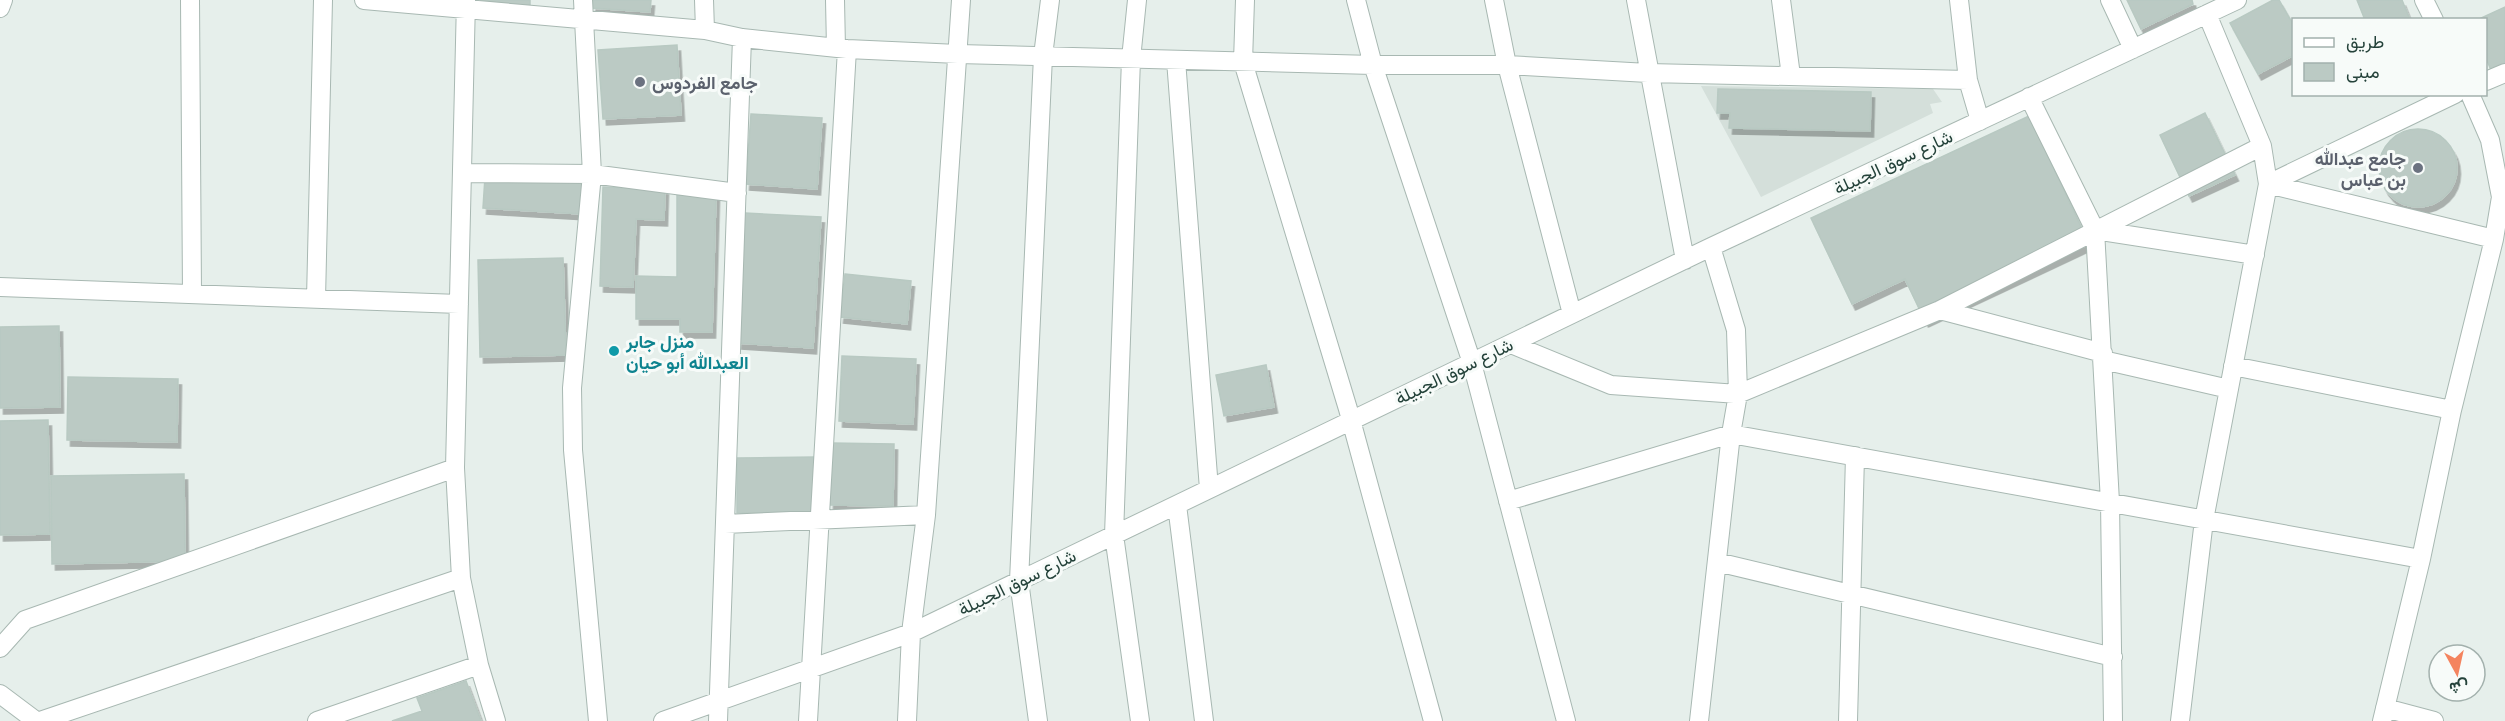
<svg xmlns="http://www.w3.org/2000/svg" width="2505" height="721" viewBox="0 0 2505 721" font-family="'Archivo Narrow',Vazirmatn,sans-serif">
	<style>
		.built { fill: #d4dfda }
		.building { fill: #bbcac4; stroke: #b8c9c2; stroke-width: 1.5; filter: url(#shadow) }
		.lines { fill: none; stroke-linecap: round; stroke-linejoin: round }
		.minor-casing { stroke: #a8b8b2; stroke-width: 20 }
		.minor { stroke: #fff; stroke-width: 18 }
		.worship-dot { fill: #6b7280; stroke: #f7fbf9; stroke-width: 2 }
		.culture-dot { fill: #0f9aa8; stroke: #f7fbf9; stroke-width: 2 }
		.labels { text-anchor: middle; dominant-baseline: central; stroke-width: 6; stroke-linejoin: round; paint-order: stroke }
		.worship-label { font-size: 18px; font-weight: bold; fill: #5b616d; stroke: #f7fbf9; text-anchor: start }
		.street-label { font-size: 18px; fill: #24423a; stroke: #f7fbf9 }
		.culture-label { font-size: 18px; font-weight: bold; fill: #0d838f; stroke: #f7fbf9; text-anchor: start }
	</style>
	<defs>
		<filter id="shadow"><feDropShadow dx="3.5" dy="6" stdDeviation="0" flood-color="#0004"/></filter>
	</defs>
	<rect width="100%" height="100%" fill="#e6efeb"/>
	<path class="built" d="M1701 86 1933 89 1942 102 1930 104 1933 113 1761 197Z"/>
	<path class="building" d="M480 0H530V6Z
		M593 0H651L650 12 592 8Z
		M2127 0H2192L2193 4 2141 29Z
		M2273 0H2279L2294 26V55L2258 74 2230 23Z
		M2357 0H2402L2410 20H2365Z
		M2505 7V64L2491 70 2486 58V20H2477Z
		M677 45 681 115 603 119 598 50Z
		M1718 89 1871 92 1870 131 1729 128 1730 113H1717Z
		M2205 113 2235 175 2189 196 2160 135Z
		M751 114 822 118 817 189 746 184Z
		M2029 116 2089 244 1925 321 1905 279 1852 304 1811 218Z
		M2379 168a39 39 0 1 1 78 0a39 39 0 1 1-78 0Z
		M485 177 584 182 582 214 483 208Z
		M603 187 665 189 664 220 636 219 633 287 600 286Z
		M677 192 716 194 712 332H680V319H636V276L677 277Z
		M745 213 821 217 813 348 738 343Z
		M563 258 566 355 480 357 478 260Z
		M845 274 911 281 907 324 840 317Z
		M59 326 60 407 0 408V327Z
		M842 356 916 359 913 424 839 421Z
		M1266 365 1274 407 1224 416 1216 375Z
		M68 377 178 379 177 442 67 440Z
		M48 420 50 534 0 535V421Z
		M831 443 894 444 893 506 830 505Z
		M814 457V512L737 513V458Z
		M184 474 185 561 52 564 51 476Z
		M466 681 481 721H392L422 711 417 698Z"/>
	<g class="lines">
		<defs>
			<path id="minor" d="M190 0 192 294
				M364 0 705 30 742 38 847 49 958 54 1373 65H1507L1648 73 1968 80
				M466 0 455 468 461 578 479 665 496 721
				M583 0 592 174 572 388 573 450 598 721
				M704 0 705 30
				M835 0 836 48
				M1137 0 1131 59 1114 535 1140 721
				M1245 0 1243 62 1348 409 1433 721
				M1356 0 1373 65 1472 363 1566 721
				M1494 0 1507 65 1572 314
				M1636 0 1685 260
				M1781 0 1791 76
				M1959 0 1968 80 1980 121
				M2110 0 2133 49
				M2424 0 2434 20
				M0 8 3 0
				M1176 60 1209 489
				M2486 81 2505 73
				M2455 94 2268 184 2494 239
				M2029 97 2095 230 2110 502 2113 721
				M462 173 592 174 737 193
				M2095 230 2255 255
				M0 287 459 304
				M316 299 323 0
				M1940 310 2103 353
				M1511 344 1611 385 1738 394 1940 310 2262 146
				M2103 360 2229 389
				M2233 366 2452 410
				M1508 501 1731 434 2421 559
				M1177 505 1204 721
				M725 524 926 515
				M1717 562 2113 657
				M0 648 25 620 455 468
				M0 694 36 721
				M2385 708 2434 721
				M40 721 461 578
				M317 721 479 665
				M663 721 911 633 1711 247 2237 0
				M718 721 742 38
				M808 721 847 49
				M907 721 911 633 926 515 961 0
				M1038 721 1019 581 1043 56 1050 0
				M1699 721 1731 434 1738 394 1736 330 1711 247
				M1848 721 1855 456
				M2180 721 2204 520 2268 184 2262 146 2207 14
				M2382 721 2421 559 2452 410 2494 239 2501 197 2490 140 2470 94"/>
		</defs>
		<use href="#minor" class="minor-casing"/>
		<use href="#minor" class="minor"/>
	</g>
	<g class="worship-dot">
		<circle cx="640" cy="82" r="6"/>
		<circle cx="2418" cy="168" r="6"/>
	</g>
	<circle class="culture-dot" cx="614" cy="351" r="6"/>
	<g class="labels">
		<g class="worship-label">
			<text x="652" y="82">جامع الفردوس</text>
			<text x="2406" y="158" text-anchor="end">جامع عبدالله<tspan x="2406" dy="21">بن عباس</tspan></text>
		</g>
		<g class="street-label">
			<text transform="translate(1893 162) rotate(-25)">شارع سوق الجبيلة</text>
			<text transform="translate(1454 371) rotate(-26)">شارع سوق الجبيلة</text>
			<text transform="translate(1017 582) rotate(-26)">شارع سوق الجبيلة</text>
		</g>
		<g class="culture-label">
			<text x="626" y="341">منزل جابر<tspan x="626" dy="21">العبدالله أبو حيان</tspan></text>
		</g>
	</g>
	<rect x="2292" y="18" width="195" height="78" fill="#f7fbf9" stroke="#a3b1ad" stroke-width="1.5"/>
	<rect x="2304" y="38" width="30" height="9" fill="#ffffff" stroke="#a3b1ad" stroke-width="1.5"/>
	<text x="2346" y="48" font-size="18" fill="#24423a">طريق</text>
	<rect x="2304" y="63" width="30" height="18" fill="#bbcac4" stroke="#a3b1ad" stroke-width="1.5"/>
	<text x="2346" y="78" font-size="18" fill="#24423a">مبنى</text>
	<g transform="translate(2457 673) rotate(172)"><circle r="28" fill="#f7fbf9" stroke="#a3b1ad" stroke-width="1.5"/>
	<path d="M0-4.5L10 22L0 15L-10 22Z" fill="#f4845f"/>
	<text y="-9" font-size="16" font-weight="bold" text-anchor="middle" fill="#24423a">ش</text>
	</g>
</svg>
